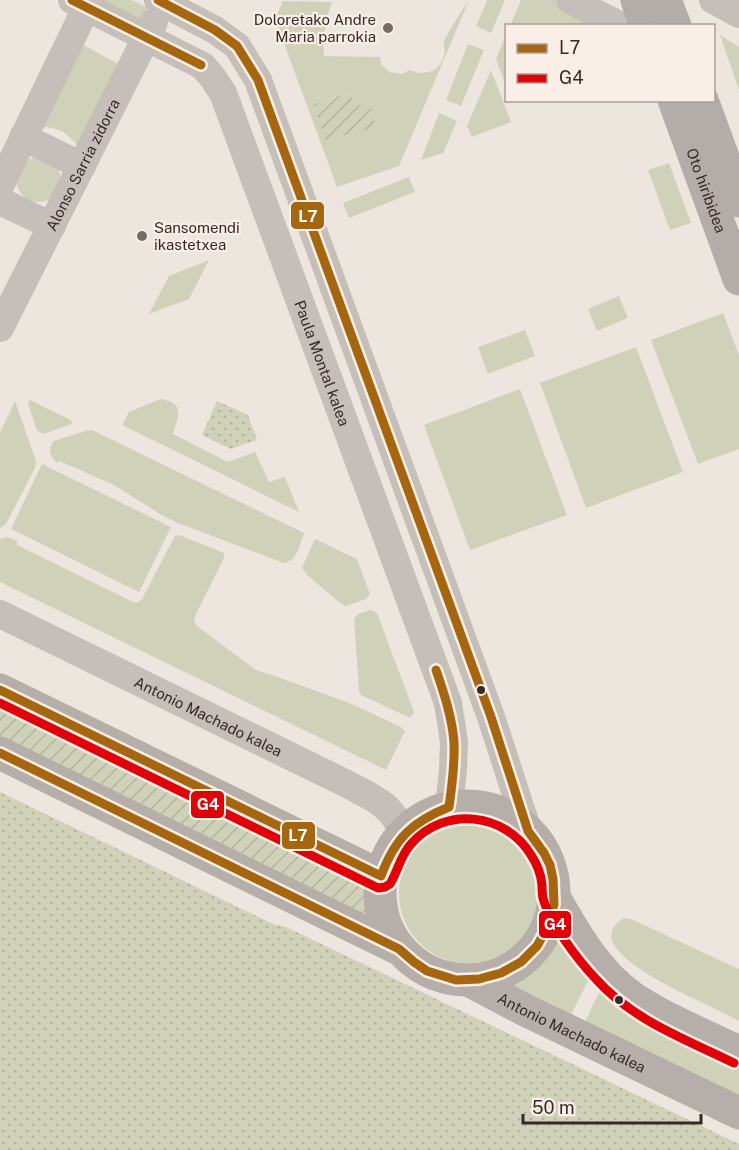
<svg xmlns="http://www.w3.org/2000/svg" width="739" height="1150" viewBox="0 0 739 1150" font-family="'Public Sans',sans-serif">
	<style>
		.grass { fill: #cfd2b8; fill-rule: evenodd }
		.park { fill: url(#park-dots) }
		.garden { fill: url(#garden-furrows) }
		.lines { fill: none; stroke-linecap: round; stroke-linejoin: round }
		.street { stroke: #c6beb8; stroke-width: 28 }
		.secondary { stroke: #b6aea9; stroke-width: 33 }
		.primary { stroke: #b4aca8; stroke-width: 33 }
		.bus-1-casing { stroke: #faefe6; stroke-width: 14 }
		.bus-2-casing { stroke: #faefe6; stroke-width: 14 }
		.bus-1 { stroke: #a66610; stroke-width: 9 }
		.bus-2 { stroke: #e00109; stroke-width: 9 }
		.poi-dot { fill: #766c67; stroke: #faefe6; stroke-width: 2 }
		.bus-dot { fill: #362a27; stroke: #faefe6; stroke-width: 2 }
		.labels { text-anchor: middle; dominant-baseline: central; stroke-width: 4.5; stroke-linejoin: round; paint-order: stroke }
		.poi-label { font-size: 15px; fill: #362a27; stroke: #faefe6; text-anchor: end }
		.street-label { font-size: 15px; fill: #362a27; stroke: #faefe6 }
		.line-badge { stroke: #faefe6; stroke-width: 2 }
		.badge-label { font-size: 16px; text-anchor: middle; font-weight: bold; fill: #fff }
	</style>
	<defs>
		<pattern id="park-dots" width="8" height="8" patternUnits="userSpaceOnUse" patternTransform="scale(1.5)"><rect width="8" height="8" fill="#cfd2b8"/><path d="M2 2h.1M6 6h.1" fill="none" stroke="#b2b49e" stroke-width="1.8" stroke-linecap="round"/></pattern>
		<pattern id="garden-furrows" width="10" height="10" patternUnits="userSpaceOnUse" patternTransform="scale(1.5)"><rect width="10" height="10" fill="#cfd2b8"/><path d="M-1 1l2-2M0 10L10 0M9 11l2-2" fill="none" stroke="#b2b49e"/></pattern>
	</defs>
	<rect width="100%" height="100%" fill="#ede6df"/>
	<path class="grass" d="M101 0H132L148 8 140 23Z
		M469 0 399 166 337 187 275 19 283 1 332 2C325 22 323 35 324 56L380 57 381 64 389 72 403 74 409 70C423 76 440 73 444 56 446 51 443 47 444 42 445 36 464 7 469 0ZM349 92 355 106 314 104Z
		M487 0H505L491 33 476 26Z
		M521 0H555L607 25 510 26Z
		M506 35V86L496 59Z
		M720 35 739 47V90Z
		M80 43 120 65 79 147C64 130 61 129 39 126Z
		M468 44 484 50 461 106 446 100Z
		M491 70 511 122 472 137 467 126Z
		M439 113 457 121 443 153 421 160Z
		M36 157 58 169 61 177 50 200C32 205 21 200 16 182L28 160Z
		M669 163 691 223 670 230 648 170Z
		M409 177 415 192 349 218 343 203Z
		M209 260 189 299 149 314 169 276Z
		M619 296 628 318 597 331 588 309Z
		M723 313 739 355V449L698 464 651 340Z
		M525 330 535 356 488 374 478 347Z
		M636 347 683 472 586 508 540 383Z
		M520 389 567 515 470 550 424 425Z
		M161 399C186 403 178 416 173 434L228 462 255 452 269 482 285 477 299 512 122 425 129 412Z
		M30 400 71 420 72 424 43 434 37 430 28 404Z
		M15 401 36 461 35 468 6 524 0 528V433Z
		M92 430 304 533C299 546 298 560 284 563L178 523 163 516 114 485 59 461 57 463C50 457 47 448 54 441L85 431Z
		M42 464 171 527 139 592 11 529Z
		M179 535 224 553V558L196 614 194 621 197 626 256 670 272 675 347 702 401 727 405 731 386 770 0 582V539L7 537 17 541V545L133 602 137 603 142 599 175 536Z
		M315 539 357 559 370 594 366 599 346 606 340 603 307 575 302 568Z
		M371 610 377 613 414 712 411 717H408L361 695 359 691 354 619 358 614Z
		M399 893a71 71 0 1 1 142 0a71 71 0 1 1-142 0Z
		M624 918 631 919 739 969V1021C723 1013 708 1005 692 998 674 988 577 945 624 918Z
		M561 937 591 975 569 1019 508 985C535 972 546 963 561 937Z
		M602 986 739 1064V1101L583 1026Z"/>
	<path class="park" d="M217 401 248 415 257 440 231 449 202 435Z
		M0 792 273 924 286 927 739 1144V1150H0Z"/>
	<path class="garden" d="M350 92 355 106 370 103 376 127 325 140 314 104Z
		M0 703 371 884 374 924 0 742Z"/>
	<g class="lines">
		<g class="street">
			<path id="s1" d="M72 0 203 66 213 78 223 93 448 703 454 742 453 770 449 807"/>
			<path d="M158 0 215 30 237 46 258 80 491 717 528 831"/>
			<path d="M570 0 619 25"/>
			<path d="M713 0 739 14"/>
			<path d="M23 137 82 166"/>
			<path d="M0 186 90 0"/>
			<path d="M0 201 52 226"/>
			<path id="s2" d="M0 328 154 22"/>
			<path id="s3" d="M0 614 345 783C371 797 393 804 403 834"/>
		</g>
		<g class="secondary">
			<path d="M0 690 381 876"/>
			<path d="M0 753 399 949"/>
			<circle cx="467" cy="893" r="87"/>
			<path d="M554 897C575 934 597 973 633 998 666 1020 704 1035 739 1052"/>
			<path id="s4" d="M470 981 525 1010 739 1113"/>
		</g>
		<g class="primary">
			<path d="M637 0 646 26"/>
			<path d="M665 0 675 26"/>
			<path id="s5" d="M674 100 739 279"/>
			<path d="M702 100 739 201"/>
		</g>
		<defs>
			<path id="bus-1" d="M72 0 201 65
				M0 690 381 876C395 838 412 822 449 807 452 786 455 764 454 742 452 717 444 693 436 670
				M0 753 399 949 414 962 427 971 456 980 479 979 501 973 521 962 537 946 548 926 554 904 553 879 550 865 544 853 528 831 491 717 258 80 237 46 215 30 158 0"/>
			<path id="bus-2" d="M0 703 378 888 385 887 390 884C398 871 400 856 411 844 444 806 505 812 531 855 537 864 541 874 542 885 542 889 542 894 543 898 549 922 578 960 595 978 632 1020 685 1039 734 1063"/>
		</defs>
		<use href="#bus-1" class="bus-1-casing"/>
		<use href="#bus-2" class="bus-2-casing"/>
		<use href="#bus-1" class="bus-1"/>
		<use href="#bus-2" class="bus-2"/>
	</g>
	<g class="poi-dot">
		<circle cx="388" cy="28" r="6"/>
		<circle cx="142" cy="236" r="6"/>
	</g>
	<g class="bus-dot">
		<circle cx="481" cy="690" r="5"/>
		<circle cx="619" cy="1000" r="5"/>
	</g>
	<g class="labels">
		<g class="poi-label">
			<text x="376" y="19">Doloretako Andre<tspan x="376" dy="17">Maria parrokia</tspan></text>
			<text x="154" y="227" text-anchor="start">Sansomendi<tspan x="154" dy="17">ikastetxea</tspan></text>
		</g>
		<g class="street-label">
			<text stroke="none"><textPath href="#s2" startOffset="183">Alonso Sarria zidorra</textPath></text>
			<text stroke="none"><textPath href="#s5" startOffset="96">Oto hiribidea</textPath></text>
			<text stroke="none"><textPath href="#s1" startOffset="468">Paula Montal kalea</textPath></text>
			<text stroke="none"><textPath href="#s3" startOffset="232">Antonio Machado kalea</textPath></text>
			<text stroke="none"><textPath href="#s4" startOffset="114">Antonio Machado kalea</textPath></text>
		</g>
	</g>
	<g class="line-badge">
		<rect x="290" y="201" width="35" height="29" rx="6" fill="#a66610"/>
		<rect x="190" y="790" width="35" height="29" rx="6" fill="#e00109"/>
		<rect x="281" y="821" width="35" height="29" rx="6" fill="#a66610"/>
		<rect x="538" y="910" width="34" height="29" rx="6" fill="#e00109"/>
	</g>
	<g class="badge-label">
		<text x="308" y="222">L7</text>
		<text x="208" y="810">G4</text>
		<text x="298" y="841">L7</text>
		<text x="555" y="930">G4</text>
	</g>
	<rect x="505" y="24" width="210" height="78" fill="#faefe6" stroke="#aca09a" stroke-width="1.5"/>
	<rect x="517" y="44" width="30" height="9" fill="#a66610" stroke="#aca09a" stroke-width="1.5"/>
	<text x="559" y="54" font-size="18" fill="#362a27">L7</text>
	<rect x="517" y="74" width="30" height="9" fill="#e00109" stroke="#aca09a" stroke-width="1.5"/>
	<text x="559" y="84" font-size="18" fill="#362a27">G4</text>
	<path d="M523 1114v9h178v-9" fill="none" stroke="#362a27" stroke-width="3"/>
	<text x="532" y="1114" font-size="18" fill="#362a27" stroke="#faefe6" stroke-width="4.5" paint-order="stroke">50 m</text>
</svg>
